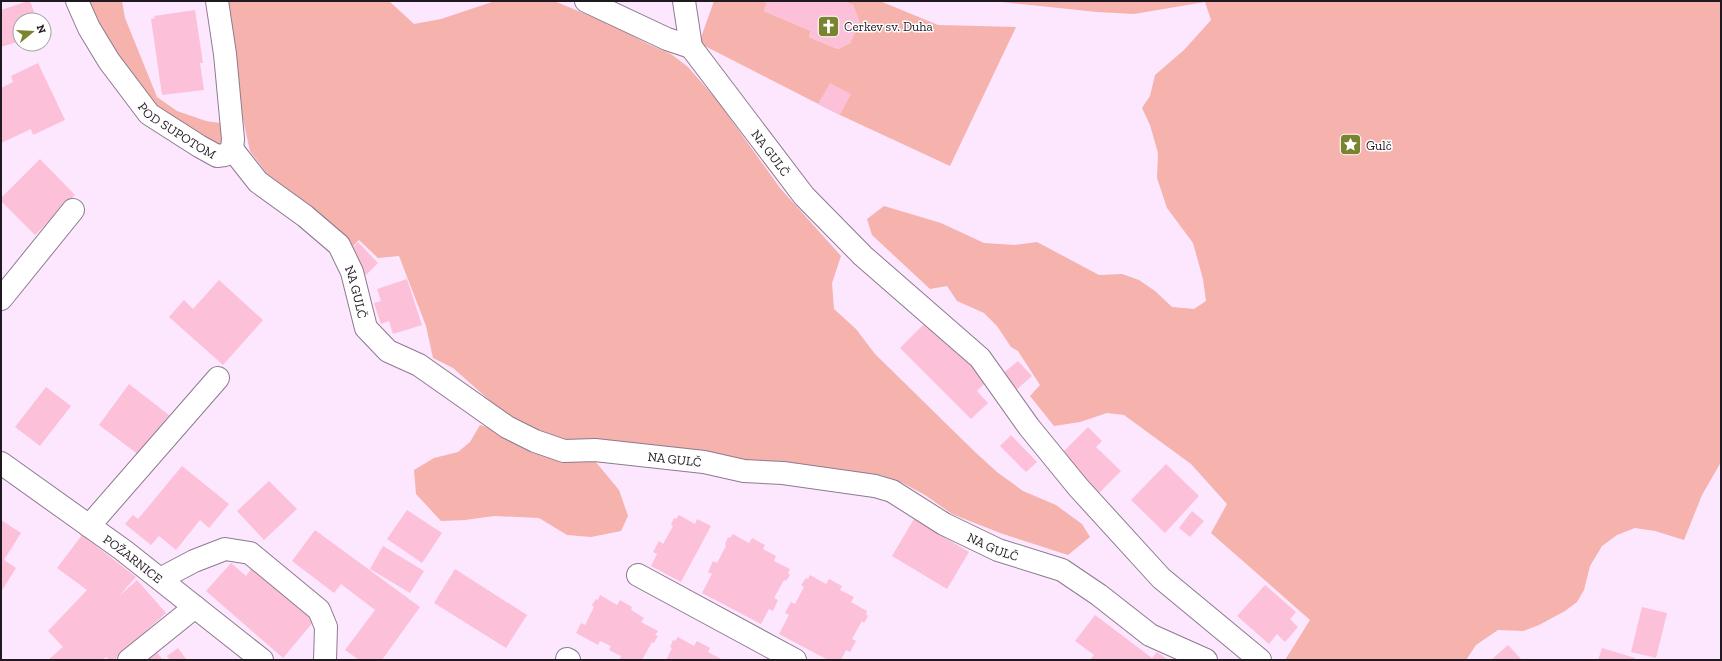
<svg xmlns="http://www.w3.org/2000/svg" width="1722" height="661" viewBox="0 0 1722 661" font-family="'Zilla Slab',serif">
	<style>
		.green { fill: #f6b2ac }
		.building { fill: #fcc0d8 }
		.lines { fill: none; stroke-linecap: round; stroke-linejoin: round }
		.minor-casing { stroke: #8d7a8f; stroke-width: 24 }
		.minor { stroke: #fff; stroke-width: 22 }
		.labels { text-anchor: middle; dominant-baseline: central; stroke-width: 3; stroke-linejoin: round; paint-order: stroke }
		.poi-label { font-size: 13px; fill: #201921; stroke: #fff; text-anchor: start }
		.street-label { font-size: 13px; fill: #201921; stroke: #fff }
	</style>
	<rect width="100%" height="100%" fill="#fce7ff"/>
	<path class="green" d="M88 1H122L125 18 157 97 177 111 206 121 227 124 221 150 158 109 117 59Z
		M225 1H389L414 24 441 19 495 1H554L612 25 648 44 671 54 688 67 717 100 780 188 841 256 832 283 834 309 856 329 875 354 975 452 997 472 1023 491 1056 505 1082 524 1090 537 1068 555 1000 533 952 514 925 495 901 482 881 475 822 473 565 445 514 422 453 368 433 358 426 326 399 256 378 258 359 240 352 247 268 175 250 151 238 97Z
		M714 1H761L767 3 764 11 811 31 809 37 838 49 850 43 859 21 853 5 843 1H880L938 25 1016 27 950 166 840 115 699 43Z
		M992 1H1721V462L1702 495 1684 540 1655 531 1635 528 1617 535 1602 546 1590 566 1584 590 1577 602 1565 611 1539 625 1523 631 1498 630 1476 645 1466 660H1285L1310 620 1211 533 1227 504 1191 464 1124 415 1107 413 1080 422 1054 426 1030 396 1040 385 1018 351 1011 347 997 326 984 313 957 301 947 286 930 289 872 235 867 219 884 206 941 223 984 243 1014 245 1037 242 1099 275 1122 274 1139 280 1155 291 1172 307 1194 309 1206 301 1203 279 1193 243 1167 208 1157 178 1158 153 1150 125 1142 108 1150 96 1155 75 1184 50 1211 20 1205 2 1134 14 1097 12Z
		M480 425 595 461 619 490 628 516 621 531 591 537 567 535 539 518 494 516 465 520 441 521 416 494 414 470 434 458 458 452 470 442Z"/>
	<path class="building" d="M28 1H30L37 20H20V41L1 47V10Z
		M761 1H843L853 5 859 20 850 43 838 49 809 37 811 31 764 11 767 3Z
		M195 10 203 63H200L204 90 162 95 151 19 155 18 154 16Z
		M38 63 65 120 33 135 31 129 1 143V88L13 82 11 76Z
		M830 83 851 94 840 115 818 104Z
		M40 159 75 195 35 235 1 201V198Z
		M358 242 378 263 366 275 346 255Z
		M407 279 422 325 393 334 389 321 381 324 374 303 381 301 377 289Z
		M219 280 263 320 223 365 169 317 184 300 193 309Z
		M928 320 988 380 977 391 988 403 971 419 900 348Z
		M1018 361 1032 376 1016 390 1002 374Z
		M129 384 169 415 139 455 99 425Z
		M46 387 71 406 40 446 15 427Z
		M1088 427 1102 441 1096 447 1121 471 1098 494 1059 456Z
		M1011 435 1037 462 1026 472 1000 446Z
		M1166 464 1199 496 1165 533 1131 500Z
		M182 466 229 504 209 528 200 520 176 550 159 536 151 545 125 524 133 515 138 519Z
		M269 481 297 509 264 540 237 511Z
		M407 510 442 533 422 563 387 539Z
		M1192 511 1204 521 1190 537 1179 528Z
		M679 515 695 524 697 519 711 526 681 582 651 566 657 554 653 552 659 541 663 544 673 526 671 525 674 518 676 519Z
		M914 519 969 552 947 589 892 556Z
		M1 520 21 533 4 560 16 568 1 592Z
		M315 530 420 607 382 660H359L345 650 375 610 341 584 334 593 292 561Z
		M733 534 749 543 752 538 765 545 763 549 776 556 774 561 790 569 788 573 790 575 786 581 784 580 774 598 778 600 773 611 769 609 761 624 702 593 712 574 708 572 713 561 717 563 726 546 725 544 728 537 730 538Z
		M82 535 136 577 118 597 137 580 166 613 114 660H109L106 657 102 660H48L63 647 48 631 87 590 57 568Z
		M383 546 424 571 410 593 370 569Z
		M231 563 246 576 253 566 315 620 283 658 206 591Z
		M455 569 527 615 506 648 434 603Z
		M810 575 826 584 829 579 842 586 840 590 854 597 851 602 867 611 866 614 868 616 864 623 862 621 852 639 856 641 850 652 846 650 841 660H828L779 634 789 615 785 613 791 602 795 604 804 587 801 585 806 578 808 579Z
		M1265 585 1296 612 1290 619 1298 627 1285 642 1277 634 1269 644 1237 616Z
		M600 595 617 605 620 600 632 607 631 610 644 618 641 622 658 631 655 635 658 636 654 643 652 642 642 660H619L621 656 609 650 611 646 600 641 598 645 576 633 581 623 585 625 594 607 592 605 596 599 598 600Z
		M1642 607 1667 613 1656 658 1631 652Z
		M1095 615 1152 658 1157 652 1168 660H1090L1094 655 1075 641Z
		M678 637 694 646 697 641 710 648 708 652 721 659 720 660H666L672 648 670 647 673 640 675 641Z
		M1508 645 1522 660H1491Z
		M178 648 187 660H170L167 656Z
		M1602 648 1635 658 1634 660H1598Z
		M155 650 163 660H144Z"/>
	<g class="lines">
		<defs>
			<g id="minor">
				<path id="s1" d="M77 1 89 28 109 61 149 114 199 146 217 156 225 155 232 149 233 139 225 54 217 1"/>
				<path d="M586 1 667 39 691 47"/>
				<path id="s2" d="M684 1 691 47 804 196 863 256 980 358 1029 427 1078 487 1161 578 1260 660"/>
				<path id="s3" d="M232 149 258 182 305 216 339 245 352 272 366 328 388 351 419 365 507 427 535 441 564 451 595 450 704 462 744 471 783 473 875 486 892 491 944 524 998 550 1062 570 1099 595 1150 635 1206 660"/>
				<path d="M1 299 73 210"/>
				<path id="s4" d="M1 463 123 550 262 660"/>
				<path d="M89 526 218 378"/>
				<path d="M638 575 795 660"/>
				<path d="M160 579 194 561 225 549 250 553 319 610 326 627 325 660"/>
				<path d="M567 659 569 660"/>
				<path d="M129 660 195 607"/>
			</g>
		</defs>
		<use href="#minor" class="minor-casing"/>
		<use href="#minor" class="minor"/>
	</g>
	<defs>
		<symbol id="church-square" viewBox="-11 -11 22 22"><rect x="-9" y="-9" width="18" height="18" rx="4" fill="#798431" stroke="#fff"/><path d="M-1.2-6h2.4v3.5h3.3v2.4h-3.3V6h-2.4V-.1h-3.3v-2.4h3.3Z" fill="#fff"/></symbol>
		<symbol id="sight-square" viewBox="-11 -11 22 22"><rect x="-9" y="-9" width="18" height="18" rx="4" fill="#798431" stroke="#fff"/><path d="M0-6L1.8-2.2L6-1.7L2.9 1.2L3.7 5.4L0 3.3L-3.7 5.4L-2.9 1.2L-6-1.7L-1.8-2.2Z" fill="#fff"/></symbol>
	</defs>
	<g fill-rule="evenodd">
		<use href="#church-square" x="816" y="14" width="25" height="25"/>
		<use href="#sight-square" x="1338" y="132" width="25" height="25"/>
	</g>
	<g class="labels">
		<g class="poi-label">
			<text x="844" y="26">Cerkev sv. Duha</text>
			<text x="1366" y="145">Gulč</text>
		</g>
		<g class="street-label">
			<text stroke="none"><textPath href="#s1" startOffset="167">POD SUPOTOM</textPath></text>
			<text stroke="none"><textPath href="#s2" startOffset="179">NA GULČ</textPath></text>
			<text stroke="none"><textPath href="#s3" startOffset="195">NA GULČ</textPath></text>
			<text stroke="none"><textPath href="#s3" startOffset="579">NA GULČ</textPath></text>
			<text stroke="none"><textPath href="#s3" startOffset="915">NA GULČ</textPath></text>
			<text stroke="none"><textPath href="#s4" startOffset="163">POŽARNICE</textPath></text>
		</g>
	</g>
	<rect width="1722" height="661" fill="none" stroke="#201921" stroke-width="4"/>
	<g transform="translate(32 32) rotate(72)"><circle r="19" fill="#ffffff" stroke="#a6a3a6"/>
	<path d="M0-3L7 15L0 10L-7 15Z" fill="#798431"/>
	<text y="-6" font-size="11" font-weight="bold" text-anchor="middle" fill="#201921">N</text>
	</g>
</svg>
